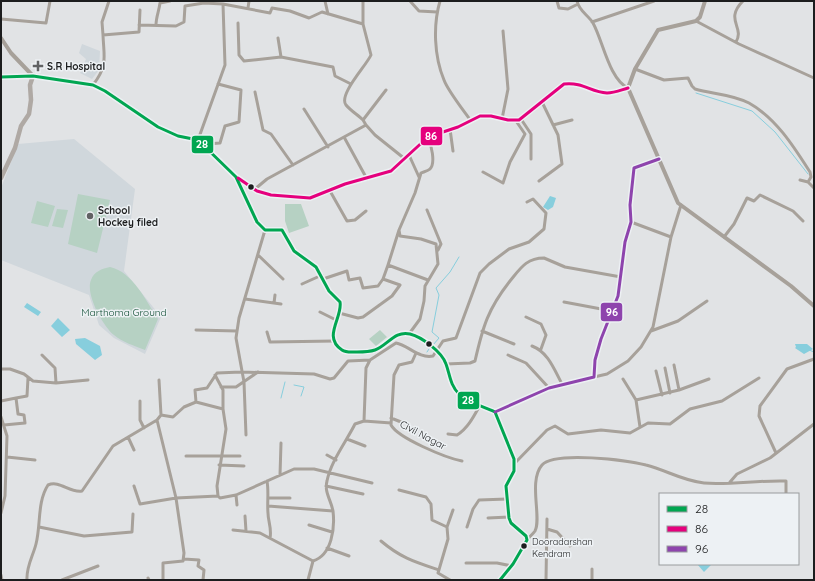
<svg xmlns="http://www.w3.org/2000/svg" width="815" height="581" viewBox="0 0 815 581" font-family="Quicksand,sans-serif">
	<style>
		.built { fill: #d0d7dc }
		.green { fill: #b6d1c3 }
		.water { fill: #87cedd }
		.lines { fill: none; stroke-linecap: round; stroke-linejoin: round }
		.stream { stroke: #87cedd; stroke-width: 1 }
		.minor { stroke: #a7a19a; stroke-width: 3 }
		.tertiary { stroke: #a7a19a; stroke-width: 4 }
		.secondary { stroke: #afa9a4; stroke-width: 4.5 }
		.bus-1-casing { stroke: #edf1f4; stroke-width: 6 }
		.bus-2-casing { stroke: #edf1f4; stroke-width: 6 }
		.bus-3-casing { stroke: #edf1f4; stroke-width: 6 }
		.bus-1 { stroke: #00a651; stroke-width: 3 }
		.bus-2 { stroke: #e5007d; stroke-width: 3 }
		.bus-3 { stroke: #8e44ad; stroke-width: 3 }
		.poi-dot { fill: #616264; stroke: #edf1f4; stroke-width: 1.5 }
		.bus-dot { fill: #1c1d1e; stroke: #edf1f4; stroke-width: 1.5 }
		.labels { text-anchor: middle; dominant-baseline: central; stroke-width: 3; stroke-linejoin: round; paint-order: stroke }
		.bus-label { font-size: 9px; fill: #1c1d1e; stroke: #edf1f4; text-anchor: start }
		.poi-label { font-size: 10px; font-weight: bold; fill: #1c1d1e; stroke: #edf1f4; text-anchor: start }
		.park-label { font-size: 10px; fill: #104e34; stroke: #edf1f4 }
		.street-label { font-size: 10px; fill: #1c1d1e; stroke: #edf1f4 }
		.line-badge { stroke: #edf1f4; stroke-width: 1.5 }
		.badge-label { font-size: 11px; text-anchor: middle; font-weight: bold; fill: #fff }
	</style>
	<rect width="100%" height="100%" fill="#e1e3e5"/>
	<path class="built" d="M82 44 100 51 99 70 92 79 80 73 86 59 79 53Z
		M74 139 135 189 124 271 161 317 145 354 114 338 99 325 89 295 1 260V188L18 144Z"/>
	<path class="green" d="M78 194 110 200 97 253 68 244Z
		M37 201 55 206 48 227 31 223Z
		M285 204H301L309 226 289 233 285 221Z
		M57 209 68 210 63 228 52 226Z
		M110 267C133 272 146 301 158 319L145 350C135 346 122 342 114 335 103 326 85 294 91 280 94 271 102 269 110 267Z
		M380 330 387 337 376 346 369 339Z"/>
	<path class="water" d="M550 196 556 198 553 207 548 210 543 207Z
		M27 303 41 312 38 316 24 307Z
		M58 318 70 330 62 337 51 326Z
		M85 338 100 346 102 355 95 360 76 344 75 339Z
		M795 344H807L813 349 804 354 795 348 796 347Z
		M697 564H712L704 572Z"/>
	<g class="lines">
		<path class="stream" d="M696 93 752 111 775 132 808 174
			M433 345 439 338 432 332 439 295 436 288 450 272 459 257
			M809 350 814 352
			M427 352 429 349
			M294 385 304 387 301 396
			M281 398 285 382"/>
		<path class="minor" d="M325 1 328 14
			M410 1 419 11 437 12
			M440 1C433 25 434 56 444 80 448 91 464 111 471 121
			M557 1 559 8 568 9 578 4
			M577 1C579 11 588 15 593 23 603 41 609 79 628 88
			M223 4 270 13 272 8 290 11 309 18 322 12 363 24 371 55C366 66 338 95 346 105 351 111 358 115 363 120
			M248 8 249 1
			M1 19 46 23 50 1
			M696 21 739 44 814 78
			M592 22 654 1
			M238 23 239 55 244 61 281 57 333 67 335 76 351 84
			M363 24V1
			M139 25 176 26 184 22 185 6 204 3 223 4 225 65 198 140
			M156 25C156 17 159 11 160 3L170 1
			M103 35 102 22 109 1
			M278 38 281 57
			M736 42C745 27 724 20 743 1
			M635 69 664 80 688 78 692 86 695 89C712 94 732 94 749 103 776 118 794 147 810 172L811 177 808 182 814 188
			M93 85C108 65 104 59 103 35L139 32 140 10
			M255 92 263 130 271 134 293 165
			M304 109 328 147
			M502 119 508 89 503 31
			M521 119 531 134V159
			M366 125 375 135 405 159
			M553 125 572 120
			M450 129 453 151
			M344 137 367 179
			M204 146 207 144 220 143 225 126 239 122 241 90 218 84
			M409 155 419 177
			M483 172 503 183 510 162 525 134 516 121
			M800 180 808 182
			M539 181 562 164 558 135 542 102
			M255 189 267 179 366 125 363 120 386 90
			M330 191 347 221 355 220 366 211
			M427 210 441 244 438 250
			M631 222 671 237 681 205
			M724 237 734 224 747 198 754 201 760 195 793 211 803 221
			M258 255 283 279
			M388 265 399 230
			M323 279 347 271 349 280 360 278 363 288 378 286 383 279
			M302 284 322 275
			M245 299 281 304
			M564 302 612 311
			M274 303 275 295
			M320 312 336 320
			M339 313 358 318 363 317 392 296 400 285 383 279 388 265 428 280
			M526 317 541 324 546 335 541 349
			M196 330 237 331
			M482 331 514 344
			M651 331 678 321 707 301
			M267 332 270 342 335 341
			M409 334 420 319 424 301 425 286 438 264 436 244 421 239 400 236 399 230 415 193 421 173C423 172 428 171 430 169 436 163 431 144 428 137
			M532 346C548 352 554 369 562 384
			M416 353 412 362 399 365 394 375 391 425C398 438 446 458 462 461
			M42 355 55 368 56 383
			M508 355 526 363 549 388
			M446 364 470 363 475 361C483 326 488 309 510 281 520 269 526 258 544 258L565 267 621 277
			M674 365 679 390
			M665 368 670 393
			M1 369H10L24 374 33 381 56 383 88 380
			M656 371 662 395
			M215 375 223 390V409L226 429 217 486 218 496 220 498 236 495 294 469H314L372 483
			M594 377 607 374 628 361 641 347 653 327 671 237
			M623 379 636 400 640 427
			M159 380 161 415
			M221 387H236L258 372
			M16 398 27 396 28 378
			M636 400 679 390 709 379
			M1 401 16 398 18 414 24 415 25 423 4 425
			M140 401V420L144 428
			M196 402 223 409
			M495 412 549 388 594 377 595 360 601 339 618 296 625 242 631 222 630 205 634 168 659 159
			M1 417 7 436 5 496 1 513
			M391 418 401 422
			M157 420 176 498 184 553 183 561 163 563V580
			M364 421 366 368 370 360
			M448 434 457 435C468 428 474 416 480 405
			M246 435 244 382 236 338 239 318 265 230
			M128 437 134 450
			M347 439 365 446
			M776 453 759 416 760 406 787 369 814 359
			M327 455 336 460
			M186 456H240
			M7 457 35 460
			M514 464 547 430 555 426 568 434 601 430 630 433 648 423 670 424 690 409 722 401 759 378
			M219 465 244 466
			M280 475 281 443
			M267 481C269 492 267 502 268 513 268 522 272 528 270 538
			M730 482 737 474 770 458 814 424
			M134 486 140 504 176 498 218 496
			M326 486 363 494
			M399 490 426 497 431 504 432 520 447 527 448 539 438 573 450 580
			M236 495 237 505
			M269 498H290
			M268 506 333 511
			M245 516 246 531
			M488 518 509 517
			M309 525 332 532
			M39 527 84 536 132 532 133 514
			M447 527 453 510
			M467 527 473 509 479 500 507 499
			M547 529 557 532 570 546
			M233 530 260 533 313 561
			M527 540C529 537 533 534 535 531 542 518 528 481 542 465 554 451 628 460 646 465 666 470 683 481 704 483 730 485 759 480 786 481V494
			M381 541C401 558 415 562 439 570
			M327 548 349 556
			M184 559 199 560 198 566 204 570 203 580
			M466 563H497L512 566
			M592 569V580
			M1 575 2 580
			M148 578 149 580
			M27 580C26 567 33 556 36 544 41 525 37 502 48 485 60 480 69 493 82 491L113 446 157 420 161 415 173 417 184 407 196 402 195 390 207 388 217 373 241 372 314 374 330 379 334 378 348 361 370 360 396 343C408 345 419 359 433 356L443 341 456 338 480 273 489 264 509 249 529 242 544 229 546 213 533 199 527 202
			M62 580 98 566
			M308 580 313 561C332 555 335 528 333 511 331 500 324 492 327 481 331 461 346 442 355 424L364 421 391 423
			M546 580 547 519"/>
		<path class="tertiary" d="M1 38 11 53 33 76
			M628 88 678 203 791 286 814 306
			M628 88 635 69 658 30 696 21 700 17 705 1
			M236 177 257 191 271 195 310 198 345 184 391 171 428 137 458 127 480 116H491L508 120H519L564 84C584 82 590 92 607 93 614 93 621 90 628 88"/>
		<path class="secondary" d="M1 77 33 76 93 85 105 91 158 127 178 136 198 140 236 177 257 222 265 230H282L294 251 316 267 329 291 340 302C343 317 322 337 342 350 346 353 352 352 357 352 362 352 369 352 375 350 387 346 395 330 410 334 422 337 442 352 446 364 450 375 450 385 459 394 466 401 486 408 495 412L514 459V471L506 486 509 518 511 523 526 536 527 540 513 564 500 580
			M1 178 15 148 21 126 29 114 31 100 30 85 33 76"/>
		<defs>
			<path id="bus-1" d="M1 77 33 76 93 85 105 91 158 127 178 136 198 140 236 177 257 222 265 230H282L294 251 316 267 329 291 340 302C343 317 322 337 342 350 346 353 352 352 357 352 362 352 369 352 375 350 387 346 395 330 410 334 422 337 442 352 446 364 450 375 450 385 459 394 466 401 486 408 495 412L514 459V471L506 486 509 518 511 523 526 536 527 540 513 564 500 580"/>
			<path id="bus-2" d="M238 178 257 191 271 195 310 198 345 184 391 171 428 137 458 127 480 116H491L508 120H519L564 84C584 82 590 92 607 93 614 93 621 90 628 88"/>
			<path id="bus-3" d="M495 412 549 388 594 377 595 360 601 339 618 296 625 242 631 222 630 205 634 168 659 159"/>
		</defs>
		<use href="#bus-1" class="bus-1-casing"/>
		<use href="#bus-2" class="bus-2-casing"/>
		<use href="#bus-3" class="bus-3-casing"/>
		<use href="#bus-1" class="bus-1"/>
		<use href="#bus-2" class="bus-2"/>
		<use href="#bus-3" class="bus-3"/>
	</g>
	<g class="poi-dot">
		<path d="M36 60h4v4h4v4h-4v4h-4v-4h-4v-4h4z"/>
		<circle cx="90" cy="216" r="4"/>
	</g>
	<g class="bus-dot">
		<circle cx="251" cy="187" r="3.5"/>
		<circle cx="429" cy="344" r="3.5"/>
		<circle cx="524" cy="546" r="3.5"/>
	</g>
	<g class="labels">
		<g class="bus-label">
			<text x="532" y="541">Dooradarshan<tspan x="532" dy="12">Kendram</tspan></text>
		</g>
		<g class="poi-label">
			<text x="47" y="66">S.R Hospital</text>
			<text x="98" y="210">School<tspan x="98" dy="12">Hockey filed</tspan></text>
		</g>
		<g class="park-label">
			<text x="124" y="312">Marthoma Ground</text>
		</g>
		<g class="street-label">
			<text transform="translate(423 435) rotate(28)">Civil Nagar</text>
		</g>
	</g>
	<g class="line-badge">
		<rect x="420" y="126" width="23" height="20" rx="4" fill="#e5007d"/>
		<rect x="191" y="135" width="23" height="19" rx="4" fill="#00a651"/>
		<rect x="600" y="302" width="23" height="20" rx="4" fill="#8e44ad"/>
		<rect x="457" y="391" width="23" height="19" rx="4" fill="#00a651"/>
	</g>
	<g class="badge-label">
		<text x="431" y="140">86</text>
		<text x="202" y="148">28</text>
		<text x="612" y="316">96</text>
		<text x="468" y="404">28</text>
	</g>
	<rect width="815" height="581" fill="none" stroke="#1c1d1e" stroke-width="4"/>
	<rect x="659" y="493" width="140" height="72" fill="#edf1f4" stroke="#999c9e"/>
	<rect x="667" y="506" width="20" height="6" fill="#00a651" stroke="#999c9e"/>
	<text x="695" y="513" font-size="12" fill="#1c1d1e">28</text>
	<rect x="667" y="526" width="20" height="6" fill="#e5007d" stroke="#999c9e"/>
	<text x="695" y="533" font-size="12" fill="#1c1d1e">86</text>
	<rect x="667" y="546" width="20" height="6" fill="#8e44ad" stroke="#999c9e"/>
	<text x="695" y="553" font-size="12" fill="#1c1d1e">96</text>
</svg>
